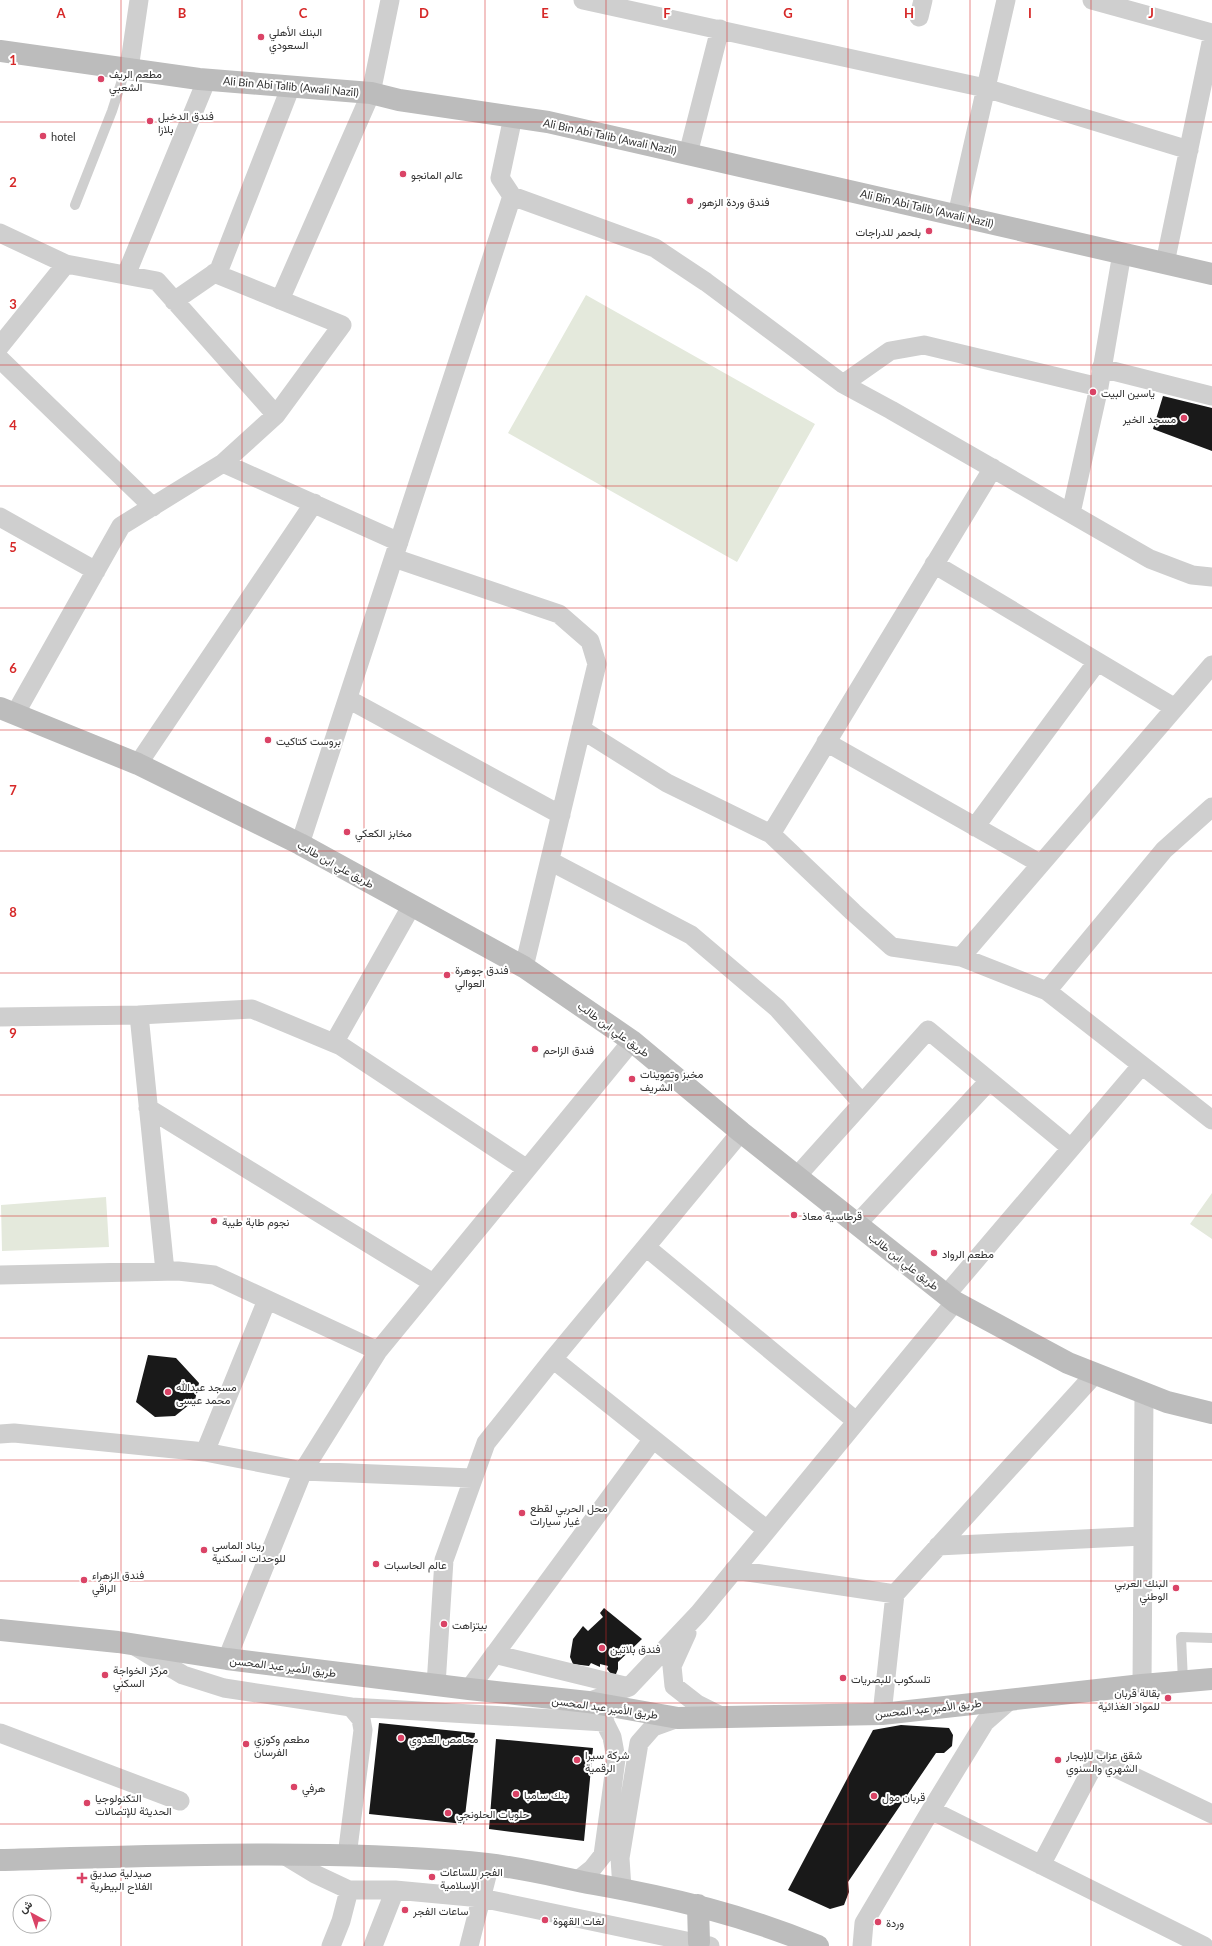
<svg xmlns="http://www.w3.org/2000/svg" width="1212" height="1946" viewBox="0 0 1212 1946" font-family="Lato,Vazirmatn,sans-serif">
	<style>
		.green { fill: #e4e9dc }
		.building { fill: #191919 }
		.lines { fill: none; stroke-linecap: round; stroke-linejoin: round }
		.service { stroke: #cfcfcf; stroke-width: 10 }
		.minor { stroke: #cfcfcf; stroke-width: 19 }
		.secondary { stroke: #bcbcbc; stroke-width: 22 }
		.grid { fill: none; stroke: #d62828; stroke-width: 1; stroke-opacity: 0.55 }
		.poi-dot { fill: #da4366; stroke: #fff; stroke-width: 1.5 }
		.labels { text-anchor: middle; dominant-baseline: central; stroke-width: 4; stroke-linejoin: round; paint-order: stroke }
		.poi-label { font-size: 11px; fill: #323232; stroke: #fff; text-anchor: start }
		.street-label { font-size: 11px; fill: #323232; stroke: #fff }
		.grid-label { font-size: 13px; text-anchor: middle; font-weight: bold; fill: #d62828; stroke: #fff; stroke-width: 4; stroke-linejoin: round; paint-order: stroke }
	</style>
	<rect width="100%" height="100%" fill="#fff"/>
	<path class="green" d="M586 295 815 424 737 562 508 433Z
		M1212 1193V1239L1190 1224Z
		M106 1197 109 1247 2 1251 1 1205Z"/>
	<path class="building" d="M1163 396 1212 408V451L1153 429Z
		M148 1355 176 1358 199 1383 195 1400 175 1416 155 1417 136 1402Z
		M604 1608 642 1639 618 1662V1669L616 1674H611L607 1669 608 1666 600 1664V1667L591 1663 589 1666 573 1664 570 1657 573 1639 583 1626 588 1631 603 1617 600 1613Z
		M379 1723 475 1733 464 1824 369 1814Z
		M901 1725 949 1728 953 1735 952 1746 944 1753H936L848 1882 849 1892 844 1905 830 1909 788 1890 873 1730Z
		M496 1739 593 1748 584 1841 489 1829Z"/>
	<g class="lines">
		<path class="service" d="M75 205 112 111 126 68
			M1183 1681 1181 1637 1212 1638"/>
		<path class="minor" d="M583 0 985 88 1189 150
			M1092 0 1212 33
			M919 17 923 0
			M129 69 139 0
			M688 154 720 29
			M512 196 655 248 706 282 843 384 891 410 1150 559 1192 575 1212 577
			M957 215 1006 0
			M0 233 66 264
			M1165 263 1212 38
			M214 273 342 325 276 415 223 463
			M126 275 207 79
			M280 300 371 93 390 0
			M174 301 219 270 291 86
			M0 346 66 264 157 281 276 415
			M0 359 153 507
			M1101 368 1212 396
			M843 384 890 351 924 345 1099 387
			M1071 513 1099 387 1122 253
			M0 517 96 571
			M394 558 559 614 590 641 597 664 524 967
			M934 564 1175 708
			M348 699 561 815
			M15 714 121 526 223 463 399 542
			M581 729 667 783 771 834 853 912 892 947 961 957 1047 991 1212 1120
			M826 742 1041 864
			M138 764 314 503
			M975 827 1097 662
			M771 834 993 468
			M300 844 512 196 500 178 513 117
			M550 861 691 935 777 1008 862 1103
			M961 957 1212 665
			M1047 991 1164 850 1212 807
			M139 1015 165 1271
			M0 1017 139 1015 252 1009 341 1046 527 1169
			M334 1043 412 905
			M148 1108 433 1283
			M797 1176 928 1030 1071 1148
			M857 1224 989 1081
			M646 1247 856 1421
			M0 1275 178 1271 214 1275 378 1351
			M946 1295 1141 1066
			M553 1359 767 1530
			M0 1434 14 1433 205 1452 303 1471 472 1478
			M205 1452 267 1300
			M938 1546 1143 1536
			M734 1570 895 1594
			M687 1633 672 1666 674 1686 697 1704 725 1718
			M135 1646 183 1675 224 1688 351 1707 361 1719 363 1730 347 1856
			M494 1654 629 1687
			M227 1659 303 1471 378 1351 632 1041
			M436 1685 444 1560 486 1443 553 1359 741 1132
			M1142 1685 1144 1393
			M469 1689 653 1439
			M588 1702 629 1687 699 1613 955 1302
			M351 1707 605 1722
			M882 1714 895 1594 1095 1374
			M0 1733 180 1801
			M931 1810 1204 1946
			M282 1854 315 1874 349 1890H395L481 1898 710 1946
			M1041 1865 1097 1759 1212 1814
			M577 1881 592 1869 603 1855 611 1797 616 1759 612 1737 599 1711
			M622 1889 620 1858 639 1743 653 1727 678 1718
			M331 1946 341 1921 349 1890
			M373 1946 395 1890
			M469 1946 490 1864
			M862 1946 864 1923 931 1810 985 1722 1010 1700"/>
		<path class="secondary" d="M0 51 199 79 371 93 399 100 548 122 1212 274
			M0 708 138 764 300 844 524 967 632 1041 741 1132 955 1302 1068 1363 1167 1402 1212 1413
			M0 1630 118 1642 227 1659 469 1689 588 1702 678 1718 882 1714 1142 1685 1212 1679
			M0 1860C110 1857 219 1853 329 1855 382 1856 435 1858 487 1864 523 1868 558 1877 594 1884 673 1898 743 1915 818 1946
			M698 1905 699 1942"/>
	</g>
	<path class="grid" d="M121 0V1946M242 0V1946M364 0V1946M485 0V1946M606 0V1946M727 0V1946M848 0V1946M970 0V1946M1091 0V1946M0 122H1212M0 243H1212M0 365H1212M0 486H1212M0 608H1212M0 730H1212M0 851H1212M0 973H1212M0 1095H1212M0 1216H1212M0 1338H1212M0 1460H1212M0 1581H1212M0 1703H1212M0 1824H1212"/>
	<g class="poi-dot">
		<circle cx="261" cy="37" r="4"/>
		<circle cx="101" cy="79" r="4"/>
		<circle cx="150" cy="121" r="4"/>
		<circle cx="43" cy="136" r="4"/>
		<circle cx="403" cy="174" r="4"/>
		<circle cx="690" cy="201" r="4"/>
		<circle cx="929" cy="231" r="4"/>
		<circle cx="1093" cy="392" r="4"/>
		<circle cx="1184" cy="418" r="4"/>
		<circle cx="268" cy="740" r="4"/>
		<circle cx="347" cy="832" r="4"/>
		<circle cx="447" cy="975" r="4"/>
		<circle cx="535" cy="1049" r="4"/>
		<circle cx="632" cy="1079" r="4"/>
		<circle cx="794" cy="1215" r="4"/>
		<circle cx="214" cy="1221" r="4"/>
		<circle cx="934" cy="1253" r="4"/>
		<circle cx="168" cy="1392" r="4"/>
		<circle cx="522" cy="1513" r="4"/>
		<circle cx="204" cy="1550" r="4"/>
		<circle cx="376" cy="1564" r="4"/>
		<circle cx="84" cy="1580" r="4"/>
		<circle cx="1176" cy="1588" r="4"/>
		<circle cx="444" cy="1624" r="4"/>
		<circle cx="602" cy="1648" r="4"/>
		<circle cx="105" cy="1675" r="4"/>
		<circle cx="843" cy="1678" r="4"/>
		<circle cx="1168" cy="1698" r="4"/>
		<circle cx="401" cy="1738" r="4"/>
		<circle cx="246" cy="1744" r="4"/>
		<circle cx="577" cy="1760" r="4"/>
		<circle cx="1058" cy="1760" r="4"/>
		<circle cx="294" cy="1787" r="4"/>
		<circle cx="516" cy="1794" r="4"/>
		<circle cx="874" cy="1796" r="4"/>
		<circle cx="87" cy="1803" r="4"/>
		<circle cx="448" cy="1813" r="4"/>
		<circle cx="432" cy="1877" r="4"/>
		<path d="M80 1872h4v4h4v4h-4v4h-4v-4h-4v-4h4z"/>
		<circle cx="405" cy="1910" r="4"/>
		<circle cx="545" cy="1920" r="4"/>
		<circle cx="878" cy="1922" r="4"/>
	</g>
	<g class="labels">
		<g class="poi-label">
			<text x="269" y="31">البنك الأهلي<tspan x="269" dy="13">السعودي</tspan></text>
			<text x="109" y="73">مطعم الريف<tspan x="109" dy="13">الشعبي</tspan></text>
			<text x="158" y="115">فندق الدخيل<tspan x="158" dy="13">بلازا</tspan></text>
			<text x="51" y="136">hotel</text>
			<text x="411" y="174">عالم المانجو</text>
			<text x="698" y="201">فندق وردة الزهور</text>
			<text x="921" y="231" text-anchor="end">بلحمر للدراجات</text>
			<text x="1101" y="392">ياسين البيت</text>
			<text x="1176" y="418" text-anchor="end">مسجد الخير</text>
			<text x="276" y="740">بروست كتاكيت</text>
			<text x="355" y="832">مخابز الكعكي</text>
			<text x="455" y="969">فندق جوهرة<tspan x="455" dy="13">العوالي</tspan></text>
			<text x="543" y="1049">فندق الزاحم</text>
			<text x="640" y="1073">مخبز وتموينات<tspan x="640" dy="13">الشريف</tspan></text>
			<text x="802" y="1215">قرطاسية معاذ</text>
			<text x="222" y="1221">نجوم طابة طيبة</text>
			<text x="942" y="1253">مطعم الرواد</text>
			<text x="176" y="1386">مسجد عبدالله<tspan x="176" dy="13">محمد عيسى</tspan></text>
			<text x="530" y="1507">محل الحربي لقطع<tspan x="530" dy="13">غيار سيارات</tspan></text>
			<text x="212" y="1544">ريناد الماسي<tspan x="212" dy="13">للوحدات السكنية</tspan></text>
			<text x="384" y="1564">عالم الحاسبات</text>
			<text x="92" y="1574">فندق الزهراء<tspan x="92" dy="13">الراقي</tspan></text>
			<text x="1168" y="1582" text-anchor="end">البنك العربي<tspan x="1168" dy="13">الوطني</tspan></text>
			<text x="452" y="1624">بيتزاهت</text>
			<text x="610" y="1648">فندق بلاتين</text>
			<text x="113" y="1669">مركز الخواجة<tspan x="113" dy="13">السكني</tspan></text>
			<text x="851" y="1678">تلسكوب للبصريات</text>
			<text x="1160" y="1692" text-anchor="end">بقالة قربان<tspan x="1160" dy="13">للمواد الغذائية</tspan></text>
			<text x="254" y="1738">مطعم وكوزي<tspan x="254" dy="13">الفرسان</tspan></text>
			<text x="409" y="1738">محامص العدوي</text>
			<text x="585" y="1754">شركة سيرا<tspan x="585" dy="13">الرقمية</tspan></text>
			<text x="1066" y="1754">شقق عزاب للإيجار<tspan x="1066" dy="13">الشهري والسنوي</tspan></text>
			<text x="302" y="1787">هرفي</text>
			<text x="524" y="1794">بنك سامبا</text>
			<text x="882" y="1796">قربان مول</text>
			<text x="95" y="1797">التكنولوجيا<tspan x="95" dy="13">الحديثة للإتصالات</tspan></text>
			<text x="456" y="1813">حلويات الحلونجي</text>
			<text x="440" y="1871">الفجر للساعات<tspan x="440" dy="13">الإسلامية</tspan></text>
			<text x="90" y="1872">صيدلية صديق<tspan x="90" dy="13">الفلاح البيطرية</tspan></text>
			<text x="413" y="1910">ساعات الفجر</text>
			<text x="553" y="1920">لغات القهوة</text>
			<text x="886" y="1922">وردة</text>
		</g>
		<g class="street-label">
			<text transform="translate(291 86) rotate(5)">Ali Bin Abi Talib (Awali Nazil)</text>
			<text transform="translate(610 136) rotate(12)">Ali Bin Abi Talib (Awali Nazil)</text>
			<text transform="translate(927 208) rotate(13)">Ali Bin Abi Talib (Awali Nazil)</text>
			<text transform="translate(336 864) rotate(29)">طريق علي ابن طالب</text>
			<text transform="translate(614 1029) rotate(36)">طريق علي ابن طالب</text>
			<text transform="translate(904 1261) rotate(38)">طريق علي ابن طالب</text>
			<text transform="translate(283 1666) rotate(7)">طريق الأمير عبد المحسن</text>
			<text transform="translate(605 1707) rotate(8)">طريق الأمير عبد المحسن</text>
			<text transform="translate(928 1708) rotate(-6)">طريق الأمير عبد المحسن</text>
		</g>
	</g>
	<g class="grid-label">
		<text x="61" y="18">A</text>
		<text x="182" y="18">B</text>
		<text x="303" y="18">C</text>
		<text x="424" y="18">D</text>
		<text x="545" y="18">E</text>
		<text x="667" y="18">F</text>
		<text x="788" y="18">G</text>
		<text x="909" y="18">H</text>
		<text x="1030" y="18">I</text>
		<text x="1151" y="18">J</text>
		<text x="13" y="65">1</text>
		<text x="13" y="187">2</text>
		<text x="13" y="309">3</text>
		<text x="13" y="430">4</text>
		<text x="13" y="552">5</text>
		<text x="13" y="673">6</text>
		<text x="13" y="795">7</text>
		<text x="13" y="917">8</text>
		<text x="13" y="1038">9</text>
	</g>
	<g transform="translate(32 1914) rotate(320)"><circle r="19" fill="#ffffff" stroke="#adadad"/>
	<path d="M0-3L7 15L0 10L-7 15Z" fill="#da4366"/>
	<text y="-6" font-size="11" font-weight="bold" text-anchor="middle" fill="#323232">ش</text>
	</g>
</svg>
